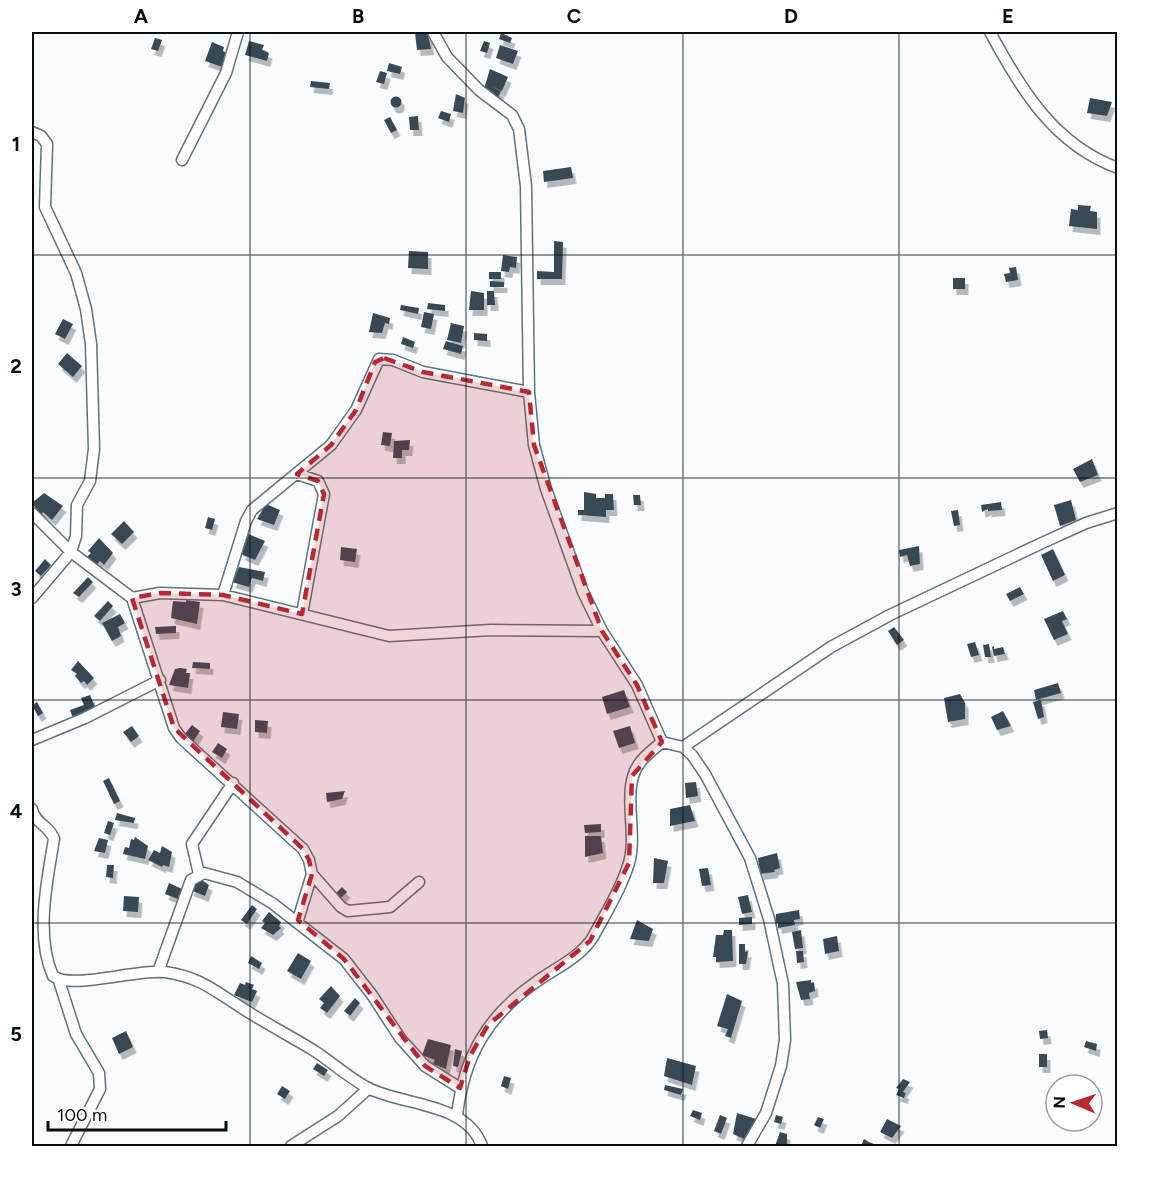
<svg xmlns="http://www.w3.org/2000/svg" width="1149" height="1178" viewBox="0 0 1149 1178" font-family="Figtree,sans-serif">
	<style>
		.building { fill: #384a55; filter: url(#shadow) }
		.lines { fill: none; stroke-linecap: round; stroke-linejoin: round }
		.street-casing { stroke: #5e727d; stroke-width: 13 }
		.street { stroke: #fff; stroke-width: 10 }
		.marked { fill: #b82830; fill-opacity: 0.2; stroke: #b82830; stroke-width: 4.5; stroke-dasharray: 12 8; stroke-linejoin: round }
		.grid { fill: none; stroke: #060d11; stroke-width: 1.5; stroke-opacity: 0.55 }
		.neatline { fill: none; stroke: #060d11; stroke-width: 2 }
		.grid-label { font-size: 20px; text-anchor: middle; font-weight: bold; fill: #060d11 }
	</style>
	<defs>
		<filter id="shadow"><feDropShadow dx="3.5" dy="6" stdDeviation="0" flood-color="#0004"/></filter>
	</defs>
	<rect width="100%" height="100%" fill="#f8fcff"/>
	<path class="building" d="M415 33 428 34 431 49 417 50Z
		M501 33 512 38 510 43 499 39Z
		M155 38 162 40 158 51 151 49Z
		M249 41 264 45 262 50 269 53 267 61 245 55Z
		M484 41 490 43 487 53 480 51Z
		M212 42 224 47 223 51 226 53 222 67 205 61Z
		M500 45 518 51 513 64 496 58Z
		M389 63 402 67 400 74 387 71Z
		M490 69 508 77 502 91 490 86 501 91 498 98 483 92Z
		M380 71 387 73 384 84 376 82Z
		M311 81 330 83 329 89 310 87Z
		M456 94 465 98 463 113 453 111Z
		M390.5 102a5.5 5.5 0 1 1 11 0a5.5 5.5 0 1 1-11 0Z
		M1090 98 1112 102 1107 116 1087 113Z
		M441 111 451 114 449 122 438 118Z
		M418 116 419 130H410L409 117Z
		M390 117 397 130 391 133 384 120Z
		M571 167 573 178 544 182 543 171Z
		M1078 205 1091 206 1090 211 1097 212V229L1069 226 1071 209 1078 210Z
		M554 241 563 242 562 279H537V271L554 272Z
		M409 251 428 252V269L408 268Z
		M503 255 517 257 516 268 510 267 509 272 501 271Z
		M1016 267 1018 280 1006 282 1004 274 1010 273 1009 268Z
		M489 272H501V279H489Z
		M953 278H965V289H953Z
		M490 281 504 282V287H490Z
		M471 291 484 293V310H469Z
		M487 291H494L495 305H487Z
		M428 303 445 305V311L427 309Z
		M401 305 419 308 418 314 400 310Z
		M424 312 434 314 431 329 421 327Z
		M373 313 390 318 389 324 385 323 382 333 369 332Z
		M63 319 73 324 65 339 55 334Z
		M451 323 464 326 461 343 447 340Z
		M474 333 487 334V341L474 340Z
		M403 337 415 342 413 348 401 344Z
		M446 341 463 346 461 354 443 349Z
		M67 353 82 366 73 377 58 364Z
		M383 432 392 433 390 446 381 445Z
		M410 440 409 450H402V458H393L394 441Z
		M1092 459 1098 475 1080 482 1073 469Z
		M584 492 596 494V498H605V494H613L614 510H606V517L578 515V510H584Z
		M44 493 63 506 52 520 43 512 41 515 32 503Z
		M633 495H640L641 505H634Z
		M1071 500 1076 520 1060 526 1054 505Z
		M1001 502 1002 510 988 511V509L982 512 981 505Z
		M266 504 280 510 274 525 257 519Z
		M958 510 960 525 954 526 951 511Z
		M208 517 215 519 212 530 205 528Z
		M124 521 134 532 122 544 111 534Z
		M246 533 265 541 255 560 241 554 243 551 239 550Z
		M99 538 113 553 104 565 100 561 96 566 87 557 91 553 88 551Z
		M919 546 920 564 910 566 907 555 900 557 899 550Z
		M341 547 357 549 355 562 340 560Z
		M1053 549 1065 575 1053 581 1041 555Z
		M45 559 51 565 41 576 35 571Z
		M239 567 265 572 263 581 252 578 249 587 232 582Z
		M88 577 93 582 79 597 73 593Z
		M1020 587 1024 594 1010 601 1006 594Z
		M186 600 200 602 197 624 171 618 173 601 186 602Z
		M108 601 113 606 100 621 94 616Z
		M1063 611 1067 619 1062 621 1068 634 1054 640 1044 619Z
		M120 614 125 623 118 627 121 636 112 641 102 623Z
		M176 626V633L156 634 155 627Z
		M894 627 904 640 897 645 888 631Z
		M975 642 979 655 971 657 967 644Z
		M989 644 991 657H985L983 645Z
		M994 646V649L1003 647 1005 654 994 656 992 647Z
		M78 661 94 678 87 685 84 681 81 683 75 676 77 674 71 670Z
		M193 662 210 663V669L192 668Z
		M180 668 187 669 186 673H190L188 688 169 685 175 669Z
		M1058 683 1061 693 1036 700 1034 690Z
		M624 690 630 707 607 714 602 697Z
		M960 694 965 703V719L948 722 944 698Z
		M90 695 96 709 73 718 70 710 84 705 81 698Z
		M1041 700 1044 717 1038 719 1033 702Z
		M37 702 43 713 38 716 32 705Z
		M1003 711 1011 726 997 730 991 717Z
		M223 712 239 714 237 729 221 727Z
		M255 720 268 721 267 733 255 732Z
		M192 725 200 731 193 742 184 735Z
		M132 726 139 736 131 742 123 732Z
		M630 726 635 743 619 748 613 731Z
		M218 743 227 749 222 758 212 752Z
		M109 778 120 801 114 804 103 781Z
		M696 782 698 796 686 798 685 783Z
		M345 791 342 799 327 802 326 793Z
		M690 805 695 821 670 826V809Z
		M117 813 135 818 134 823 115 820Z
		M108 821 114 823 110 835 104 833Z
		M601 824V832L585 833 584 825Z
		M585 836H601L603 853 585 857Z
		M135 837 148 846 145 859 123 854 125 847 129 848 131 839 134 840Z
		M99 838 108 840 105 853 94 851Z
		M162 846 172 852 169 867 163 865 162 867 148 860 154 850 160 853Z
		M777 853 780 868 774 870 775 872 760 874 758 858Z
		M654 858 668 861 664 883H653Z
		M107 865H114L113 878 106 877Z
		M708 868 711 885 702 886 699 869Z
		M196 876 209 885 205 896 190 890Z
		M169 883 182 889 178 899 165 894Z
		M342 887 347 892 341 898 336 893Z
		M748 895 752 912 742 914 738 897Z
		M124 896 139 897 138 912 123 911Z
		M252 905 257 909 247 924 241 920Z
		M799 910 800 919 794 920 795 925 778 928V923L775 924 776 914Z
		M269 912 281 922 279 926 281 928 273 935 261 928 265 923 262 921Z
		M752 917V924L739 925V918Z
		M637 920 653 929 649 941 630 939Z
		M724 930H732L733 961 716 962V957H713L716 935H723Z
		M801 930 803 948 795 949 792 932Z
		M837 936 839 951 825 954 823 939Z
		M739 944H745V952L748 951 746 964H739Z
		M796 951H803L804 962 797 963Z
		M298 953 311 961 301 979 287 971Z
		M251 956 262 963 259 969 248 963Z
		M811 980V983L814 982 815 991 809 993 810 999 801 1000 796 982Z
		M246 982 254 985 252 989 257 991 252 1002 234 995 240 983 245 985Z
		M331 986 340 996 327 1013 320 1008 324 1003 319 999Z
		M727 994 742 1001 731 1038 725 1036 728 1029 717 1026Z
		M355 998 360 1003 350 1016 344 1011Z
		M1047 1030 1048 1038 1040 1039 1039 1031Z
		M126 1031 133 1047 119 1054 112 1038Z
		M428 1039 451 1045 446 1069 433 1064 435 1060 422 1055Z
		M1086 1041 1097 1044 1096 1051 1084 1047Z
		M455 1049 462 1051 458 1067 453 1066Z
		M1039 1054H1047V1067H1039Z
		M667 1058 696 1066 692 1085 664 1076Z
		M317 1063 328 1070 324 1076 313 1069Z
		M504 1076 511 1078 508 1089 501 1086Z
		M903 1079 910 1082 903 1092 906 1093 904 1098 896 1095 899 1089 896 1088Z
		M665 1085 683 1089 681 1095 664 1090Z
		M282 1086 290 1091 285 1099 277 1094Z
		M693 1110 702 1113 700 1120 690 1116Z
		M737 1113 756 1119 746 1140 733 1134Z
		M720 1115 727 1118 721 1134 714 1131Z
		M776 1115 783 1117 781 1124 774 1122Z
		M818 1117 824 1119 820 1128 814 1125Z
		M887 1119 901 1126 892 1138 880 1132Z
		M780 1132 787 1134V1146H775Z
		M864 1139 869 1142 879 1146H861Z"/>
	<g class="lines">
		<defs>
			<path id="street" d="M433 32 447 57 479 90 512 115 519 129 526 186 529 392 534 445 546 489 583 592 602 631 637 685 662 742 683 747 692 755 705 774 750 858 769 919 783 984 785 1040 781 1066 766 1113 747 1146
				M990 32C1020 88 1054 145 1118 168
				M32 132 41 136 47 144 45 207 76 273 86 309 91 344 94 449 90 481 77 505 76 536 71 552 32 598
				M182 160 226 73 238 32
				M297 474 318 481 324 494 302 614
				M32 513 71 552 132 598 174 728 181 738 303 849 309 860 312 874 341 907 348 911 390 907 419 882
				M223 595 246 521 252 510 331 445 356 410 379 359 393 360 423 372 529 392
				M132 598 160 593 223 595 389 636 491 630 602 631
				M32 740 85 718 160 680
				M683 747 831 647 890 615 1042 543 1086 523 1118 513
				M32 809C34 823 50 826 54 839 47 881 35 936 53 976 72 990 136 969 165 972 200 977 213 990 242 1008 265 1023 290 1036 313 1050 332 1062 350 1079 370 1089 407 1106 467 1103 482 1146
				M199 874 192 844 233 783
				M298 920 312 874
				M158 972 191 880 204 873 237 882 272 903 344 959 372 995 400 1038 425 1066 460 1088
				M59 981 76 1034 99 1073 100 1089 71 1146
				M457 1115C464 1057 487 1016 536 982 554 969 581 957 593 937 606 913 621 889 629 863 638 833 621 788 639 764 644 756 654 749 662 742
				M291 1146 338 1116 369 1088"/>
		</defs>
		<use href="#street" class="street-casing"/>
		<use href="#street" class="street"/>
	</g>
	<path class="marked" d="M384 358 423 372 529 392 534 445 602 631 637 685 662 742 632 776 629 863 590 941 488 1025 470 1056 460 1088 425 1066 344 959 298 920 312 874 309 860 303 849 174 728 132 598 160 593 223 595 302 614 324 494 318 481 297 474 331 445 356 410 375 362Z"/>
	<path class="grid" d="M250 32V1146M466 32V1146M683 32V1146M899 32V1146M32 255H1118M32 478H1118M32 700H1118M32 923H1118"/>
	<rect width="1149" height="1178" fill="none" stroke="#ffffff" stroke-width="66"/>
	<g transform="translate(1074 1103) rotate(272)"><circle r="28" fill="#ffffff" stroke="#9b9ea0" stroke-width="1.5"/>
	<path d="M0-4.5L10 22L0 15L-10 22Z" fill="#b82830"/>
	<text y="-9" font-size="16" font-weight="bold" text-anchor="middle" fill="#060d11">N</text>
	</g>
	<path d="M48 1121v9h178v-9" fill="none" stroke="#060d11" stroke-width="3"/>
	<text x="57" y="1121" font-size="18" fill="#060d11" stroke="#ffffff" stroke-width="4.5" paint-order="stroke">100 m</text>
	<rect x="33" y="33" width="1083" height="1112" class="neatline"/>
	<g class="grid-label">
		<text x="141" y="23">A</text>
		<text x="358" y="23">B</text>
		<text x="574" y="23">C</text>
		<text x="791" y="23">D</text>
		<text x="1008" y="23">E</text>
		<text x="16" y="151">1</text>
		<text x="16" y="373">2</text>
		<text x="16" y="596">3</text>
		<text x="16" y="818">4</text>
		<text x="16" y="1041">5</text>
	</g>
</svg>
